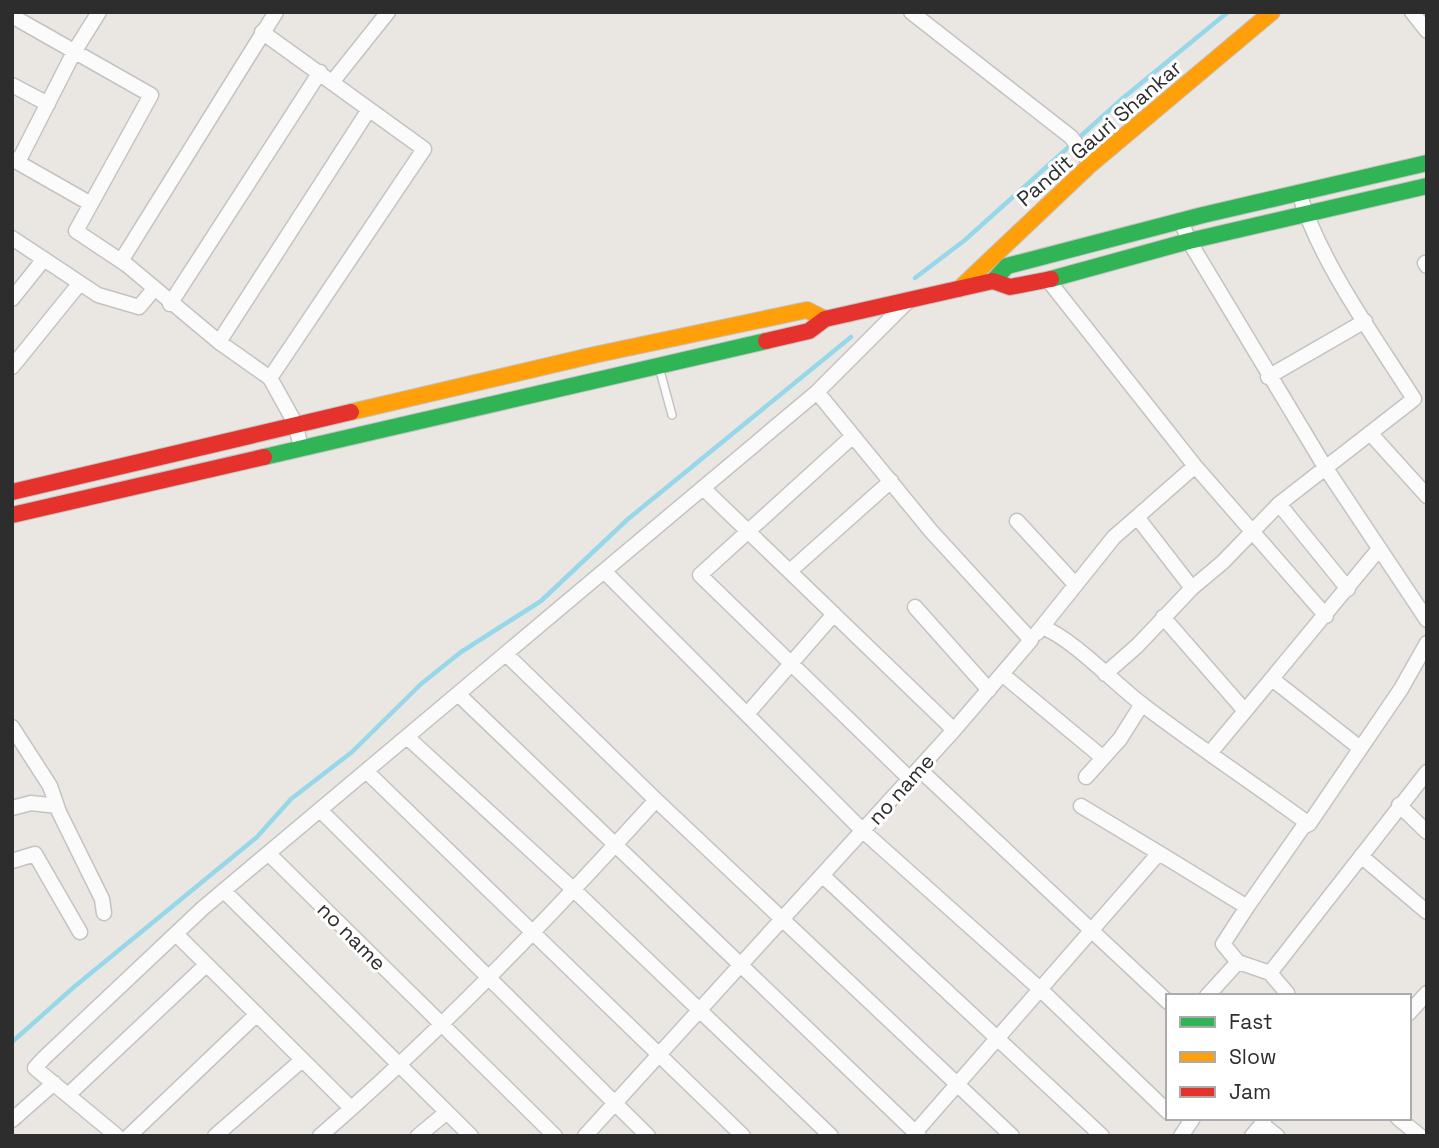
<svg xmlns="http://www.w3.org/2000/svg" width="1439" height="1148" viewBox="0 0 1439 1148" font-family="'Space Grotesk',sans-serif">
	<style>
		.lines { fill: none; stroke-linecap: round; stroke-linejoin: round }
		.stream { stroke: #97d7ea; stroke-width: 4.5 }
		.lane-casing { stroke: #c4c3c3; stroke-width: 10 }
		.street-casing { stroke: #c4c3c3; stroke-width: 17 }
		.fast-casing { stroke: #c4c3c3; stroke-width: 18 }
		.slow-casing { stroke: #c4c3c3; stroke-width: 18 }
		.jam-casing { stroke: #c4c3c3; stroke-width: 18 }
		.lane { stroke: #fcfbfb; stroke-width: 7 }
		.street { stroke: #fcfbfb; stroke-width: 14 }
		.fast { stroke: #30b455; stroke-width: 16 }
		.slow { stroke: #ff9f0a; stroke-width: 16 }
		.jam { stroke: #e5322d; stroke-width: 16 }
		.labels { text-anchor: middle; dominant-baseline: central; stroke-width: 6; stroke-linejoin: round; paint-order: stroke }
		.street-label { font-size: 21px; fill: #2d2d2d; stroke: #fff }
	</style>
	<rect width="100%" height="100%" fill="#eae7e2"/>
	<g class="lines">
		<path class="stream" d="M915 278 965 240 1123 98 1228 12
			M12 1042 74 987 257 837 291 799 352 752 421 684 461 652 541 601 628 519 851 337"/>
		<defs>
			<path id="lane" d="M659 367 672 415"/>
			<path id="street" d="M911 12 1071 137 1091 164
				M1412 12 1427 31
				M12 16 151 95 76 231 127 265 219 342
				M262 32 424 149 270 378 295 423 301 447
				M333 81 388 12
				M12 85 48 104
				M12 159 91 204
				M18 162 74 52 99 12
				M1181 221 1189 241 1325 467 1427 620
				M12 238 98 295 139 307 154 289
				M121 261 276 12
				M1425 263 1427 266
				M1048 280 1195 466 1326 616
				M12 299 44 259
				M170 304 320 72
				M12 367 80 283
				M1268 377 1365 321
				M270 378 219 342 368 111
				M817 392 931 531 1031 640 954 730
				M1370 433 1427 496
				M853 436 700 575 910 779
				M1279 504 1348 589
				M1137 517 1195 466
				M1017 521 1074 583
				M604 571 863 831 1040 989 1168 1112
				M790 571 891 481
				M915 607 989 690
				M1163 617 1245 711 1210 753
				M1042 627C1072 638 1115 684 1143 705 1197 746 1254 784 1309 824L1303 827 1247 907
				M1037 633 1114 537 1137 517 1192 588
				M506 654 656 800 1012 1136
				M1002 674 1102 757
				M1105 674 1137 646 1192 588 1223 562 1279 504 1414 399C1374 336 1321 264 1299 193
				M1272 679 1360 748
				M458 694 919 1136
				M1245 711 1379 549
				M748 713 834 614
				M12 727 50 786 59 812 102 899 104 913
				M407 737 574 890 831 1136
				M919 769 1168 1002
				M366 771 743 1136
				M1086 777 1120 739 1142 704
				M1399 805 1427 832
				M12 808 31 803 57 806
				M320 810 648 1136
				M1309 824 1401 689 1427 643
				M1159 853 1247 907 1223 944 1238 962 1270 973
				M269 854 555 1136
				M1361 856 1427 912
				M12 861 35 854 80 932
				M822 875 1102 1136
				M224 891 471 1136
				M176 934 351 1108
				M1207 996 1238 962
				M1285 996 1287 993 1270 973 1427 772
				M1409 1013 1427 993
				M68 1095 206 965
				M1265 1118 1262 1124 1277 1136
				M1398 1118 1420 1136
				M12 1120 54 1083
				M117 1136 35 1068 44 1058 203 908 817 392 908 301
				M129 1136 257 1014
				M215 1136 302 1060
				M320 1136C440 1032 549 918 656 800
				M418 1136 447 1112
				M585 1136 954 730 703 488
				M912 1136 1159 853 1081 806
				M1181 1136 1193 1118
				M1252 1136 1262 1124"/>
			<path id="fast" d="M1051 279 1189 241 1427 186
				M993 281 1007 266 1203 215 1427 163
				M264 457 766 341"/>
			<path id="slow" d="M959 289 1091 164 1272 12
				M351 412 594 355 807 310 825 319"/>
			<path id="jam" d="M766 341 809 331 825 319 993 281 1010 287 1051 279
				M12 492 351 412
				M12 515 264 457"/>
		</defs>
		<use href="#lane" class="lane-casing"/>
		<use href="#street" class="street-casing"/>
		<use href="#fast" class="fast-casing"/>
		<use href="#slow" class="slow-casing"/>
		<use href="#jam" class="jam-casing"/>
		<use href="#lane" class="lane"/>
		<use href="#street" class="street"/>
		<use href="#fast" class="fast"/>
		<use href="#slow" class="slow"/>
		<use href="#jam" class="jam"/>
	</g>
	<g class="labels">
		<g class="street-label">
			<text transform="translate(1099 133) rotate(-41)">Pandit Gauri Shankar</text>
			<text transform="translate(901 789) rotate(-48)">no name</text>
			<text transform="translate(352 936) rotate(45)">no name</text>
		</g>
	</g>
	<rect width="1439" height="1148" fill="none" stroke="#2d2d2d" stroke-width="28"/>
	<rect x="1166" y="994" width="245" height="126" fill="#ffffff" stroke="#ababab" stroke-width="2"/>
	<rect x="1180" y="1017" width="35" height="10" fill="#30b455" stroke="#ababab" stroke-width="2"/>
	<text x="1229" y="1029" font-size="21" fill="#2d2d2d">Fast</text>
	<rect x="1180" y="1052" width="35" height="10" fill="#ff9f0a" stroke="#ababab" stroke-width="2"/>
	<text x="1229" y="1064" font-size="21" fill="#2d2d2d">Slow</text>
	<rect x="1180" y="1087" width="35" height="10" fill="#e5322d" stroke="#ababab" stroke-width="2"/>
	<text x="1229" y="1099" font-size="21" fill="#2d2d2d">Jam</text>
</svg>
